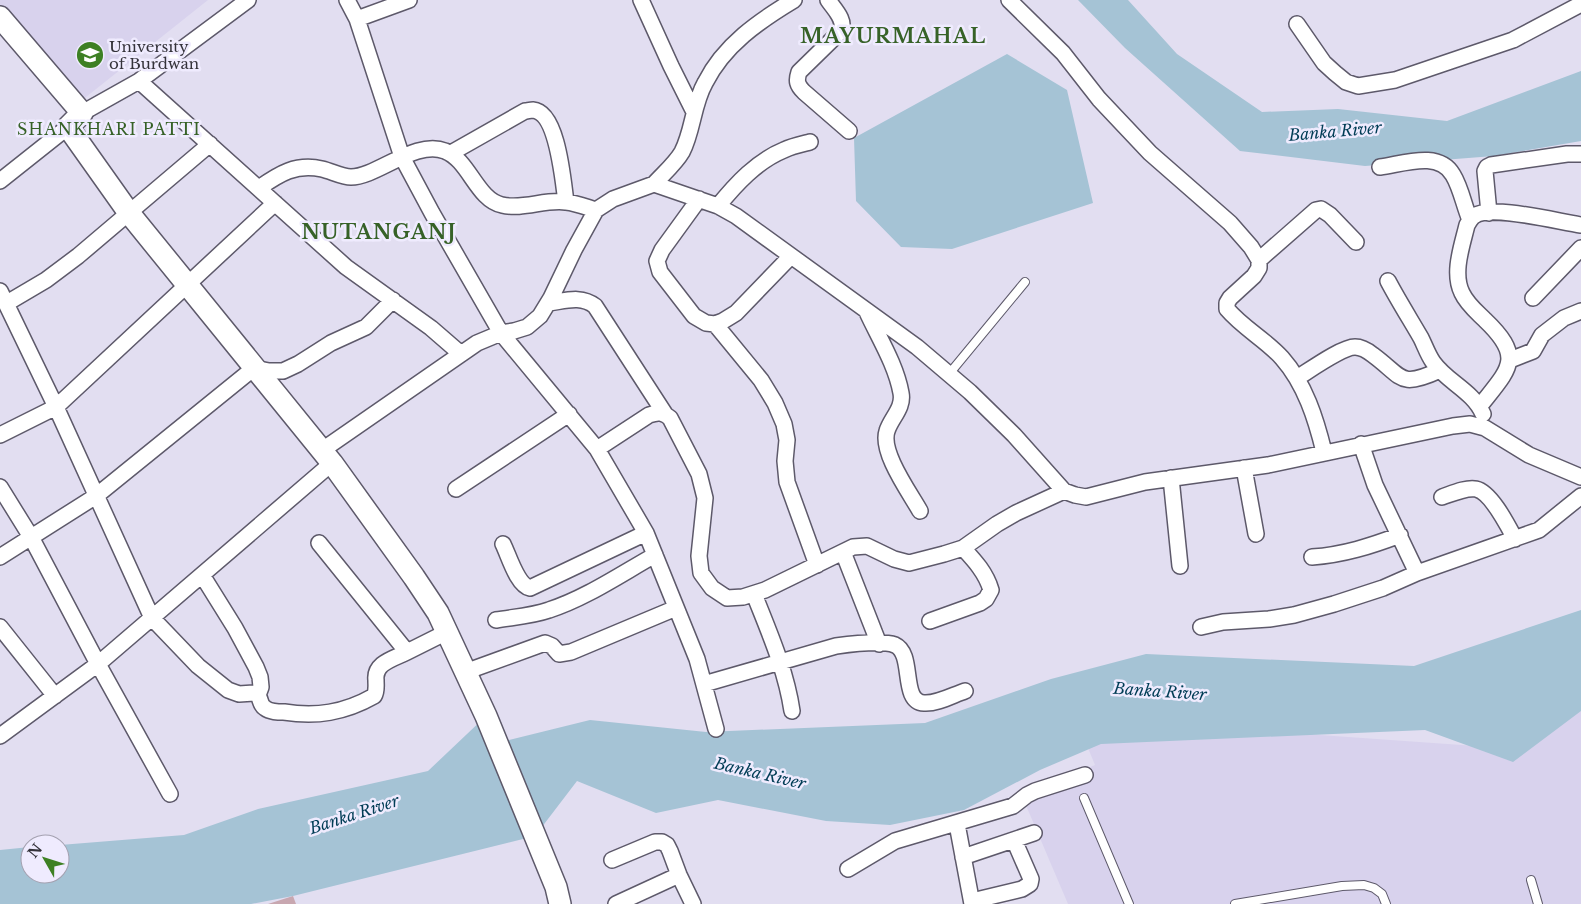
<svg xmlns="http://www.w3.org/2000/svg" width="1581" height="904" viewBox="0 0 1581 904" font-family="'Libre Baskerville',serif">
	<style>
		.built { fill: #d8d2ed }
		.green { fill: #c8a7b0 }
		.water { fill: #a5c3d5 }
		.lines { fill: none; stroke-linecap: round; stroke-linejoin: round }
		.lane-casing { stroke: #5d596a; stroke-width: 10 }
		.street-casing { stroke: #5d596a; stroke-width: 18 }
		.secondary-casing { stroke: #5d596a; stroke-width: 24 }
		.lane { stroke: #fff; stroke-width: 8 }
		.street { stroke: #fff; stroke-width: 15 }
		.secondary { stroke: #fff; stroke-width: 21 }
		.labels { text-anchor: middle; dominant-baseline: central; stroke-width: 5; stroke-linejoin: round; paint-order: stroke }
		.poi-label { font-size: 15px; fill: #34323a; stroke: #efebfe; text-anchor: start }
		.neighbourhood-label { font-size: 16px; letter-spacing: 1px; fill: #376228; stroke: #efebfe }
		.water-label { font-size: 16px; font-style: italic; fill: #003c55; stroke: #efebfe }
		.district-label { font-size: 20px; font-weight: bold; letter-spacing: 1px; fill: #376228; stroke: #efebfe }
	</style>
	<rect width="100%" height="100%" fill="#e2def1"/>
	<path class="built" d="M0 0H208L81 101 0 8Z
		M1581 678V904H1068L1022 796 1095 765 1088 748 1148 723 1490 747Z"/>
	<path class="green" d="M293 896 296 904H268Z"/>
	<path class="water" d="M1078 0H1128L1177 54 1262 112 1338 109 1447 121 1581 71V141L1494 156 1365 166 1240 151 1125 48Z
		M1007 54 1067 90 1093 203 952 249 901 247 856 201 854 138Z
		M1581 610V711L1513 762 1425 730 1101 744 1040 770 964 810 890 825 826 821 718 800 656 813 577 781 535 836 293 896 251 904H0V850L30 847V874H60V845L184 835 258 809 428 771 486 716 497 743 590 720 706 732 925 723 1051 679 1146 654 1414 666Z"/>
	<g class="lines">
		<defs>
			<path id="lane" d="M949 374 1025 282
				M1084 798 1129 904
				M1531 880 1538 904
				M1235 904 1342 886 1364 885 1374 888 1382 894 1386 904"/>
			<path id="street" d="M347 0 357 19 402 157 432 213 501 333 597 449 646 533 697 659 716 729
				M641 0 671 66 694 112
				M828 0C834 9 846 20 841 31L799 72C796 81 797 85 804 92L849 131
				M1009 0 1063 53 1099 99 1150 153 1230 223 1251 247 1259 260V268L1254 276 1230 298 1227 303V309C1243 328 1266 340 1282 358 1305 384 1316 419 1324 452
				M357 19 409 0
				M1297 24 1324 63 1335 73 1346 82 1358 86 1395 80 1513 40 1581 4
				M139 81 346 267 431 328 461 354
				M82 113 139 81 248 0
				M451 153 525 111C527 111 530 110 533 110 558 112 563 182 566 202
				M1380 167C1403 164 1439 150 1453 175 1461 188 1464 206 1470 220
				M0 181 68 127
				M654 184C663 174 675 164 682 152 693 131 693 104 705 83 724 45 759 21 794 0
				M259 188C279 174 296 163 322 169 331 171 342 177 351 177 377 177 416 139 445 151 469 160 477 200 502 205 523 210 545 199 566 202 576 203 586 207 596 210
				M699 199 662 250 657 261 660 272 694 316 706 323 715 324 723 321 736 313 791 256
				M718 206C736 184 757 161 784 150 792 146 802 144 810 142
				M1489 213 1485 171 1487 167 1491 165 1567 154H1581
				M1259 260 1316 210 1321 209 1330 215 1356 242
				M1388 281C1398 300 1410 319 1421 338 1425 346 1428 355 1433 362 1447 382 1473 391 1483 414
				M0 291 56 407 152 618 198 666 228 690 239 694 254 693 258 695C261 700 260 705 265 708 270 712 278 712 284 712 316 717 344 713 374 696 377 691 376 687 376 680 374 663 393 659 407 652
				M1533 298 1581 248
				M7 303 46 280 78 256 210 144
				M548 303C565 301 581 295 595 306L665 414
				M867 312C879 338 896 365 901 393 904 408 891 418 887 431 880 452 910 493 920 511
				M715 324 761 380 775 403 784 424 787 440 785 461 787 482 817 565
				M1510 360 1533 351 1542 335 1564 318 1581 311
				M1297 378C1310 370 1342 347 1355 347 1362 347 1368 351 1373 355 1403 377 1399 389 1440 370
				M1480 406C1509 369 1525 358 1485 320 1477 312 1467 304 1462 293 1452 273 1462 246 1467 225 1469 222 1471 218 1474 216 1491 204 1559 222 1581 225
				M0 435 56 407 275 203
				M1361 444 1375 485 1417 573
				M597 449 649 415C658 412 663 412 670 418L699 474 705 498 699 556 701 573 712 588 727 598 743 597 765 590 853 547 867 546 894 559 909 563 944 554 963 548 997 524 1016 513 1064 491
				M321 451 477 343 501 333 514 331 527 327 540 316 551 298 574 250 596 210 613 199 654 184 718 206 736 216 917 347 970 392 1014 435 1064 491 1075 495 1086 497 1145 482 1268 465 1453 426 1470 424 1485 428 1529 455 1581 477
				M1244 468 1256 534
				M1171 478 1180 566
				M0 487 31 537 98 664 170 794
				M456 489 569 414
				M1442 497C1451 494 1466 487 1476 489 1491 492 1508 526 1515 539
				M319 543 407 652 447 632
				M503 544C509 556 517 585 530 588L646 533
				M843 552 879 644
				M0 557 96 496 254 368 269 371H283L298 364 331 343 366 327 393 300
				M1312 557C1343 555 1371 546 1400 535
				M202 575 235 628 256 667 260 677 261 687 258 695
				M754 594C769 632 786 670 792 711
				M496 620C514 617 532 616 549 610 586 598 621 574 655 555
				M930 621 980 603 986 599 991 590C986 573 975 561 963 548
				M0 627 55 696
				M1201 627 1223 622 1269 619 1294 615 1334 604 1383 588 1417 573 1539 530 1581 496
				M465 672 545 643 552 646 559 654 571 652 676 608
				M704 684 836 646C851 644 882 640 895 645 915 654 900 702 924 703 937 704 953 695 965 691
				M0 736 98 664 332 463
				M957 824 972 904
				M963 857 1034 833
				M612 860 655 842H662L667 845 670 851 679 875 693 904
				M848 869 895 841 1013 806 1027 795 1035 791 1085 775
				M972 901 1022 889 1030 884 1031 879 1014 840
				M616 904 679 875"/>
			<path id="secondary" d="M0 17 82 113 68 127 129 213 332 463 414 577 438 613 486 716 556 887 560 904"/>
		</defs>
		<use href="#lane" class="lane-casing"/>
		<use href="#street" class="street-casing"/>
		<use href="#secondary" class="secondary-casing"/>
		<use href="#lane" class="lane"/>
		<use href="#street" class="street"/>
		<use href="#secondary" class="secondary"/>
	</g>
	<defs>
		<symbol id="university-disc" viewBox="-11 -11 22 22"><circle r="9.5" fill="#3d8023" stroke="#efebfe"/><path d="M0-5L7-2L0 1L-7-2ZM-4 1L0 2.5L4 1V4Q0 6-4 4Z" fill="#fff"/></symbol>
	</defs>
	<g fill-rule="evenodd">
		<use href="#university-disc" x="74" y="39" width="32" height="32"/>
	</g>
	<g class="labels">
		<g class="poi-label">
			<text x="109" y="46">University<tspan x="109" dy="17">of Burdwan</tspan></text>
		</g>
		<g class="neighbourhood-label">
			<text x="109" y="129">SHANKHARI PATTI</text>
		</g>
		<g class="water-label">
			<text transform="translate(1335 131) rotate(-5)">Banka River</text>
			<text transform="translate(1160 691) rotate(4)">Banka River</text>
			<text transform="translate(760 773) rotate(13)">Banka River</text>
			<text transform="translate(354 814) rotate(-18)">Banka River</text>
		</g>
		<g class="district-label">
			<text x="893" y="36">MAYURMAHAL</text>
			<text x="379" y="232">NUTANGANJ</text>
		</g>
	</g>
	<g transform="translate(45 859) rotate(309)"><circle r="24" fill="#efebfe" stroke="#a4a1b0"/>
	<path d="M0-4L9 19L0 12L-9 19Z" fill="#3d8023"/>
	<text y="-8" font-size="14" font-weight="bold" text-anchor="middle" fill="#34323a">N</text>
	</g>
</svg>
